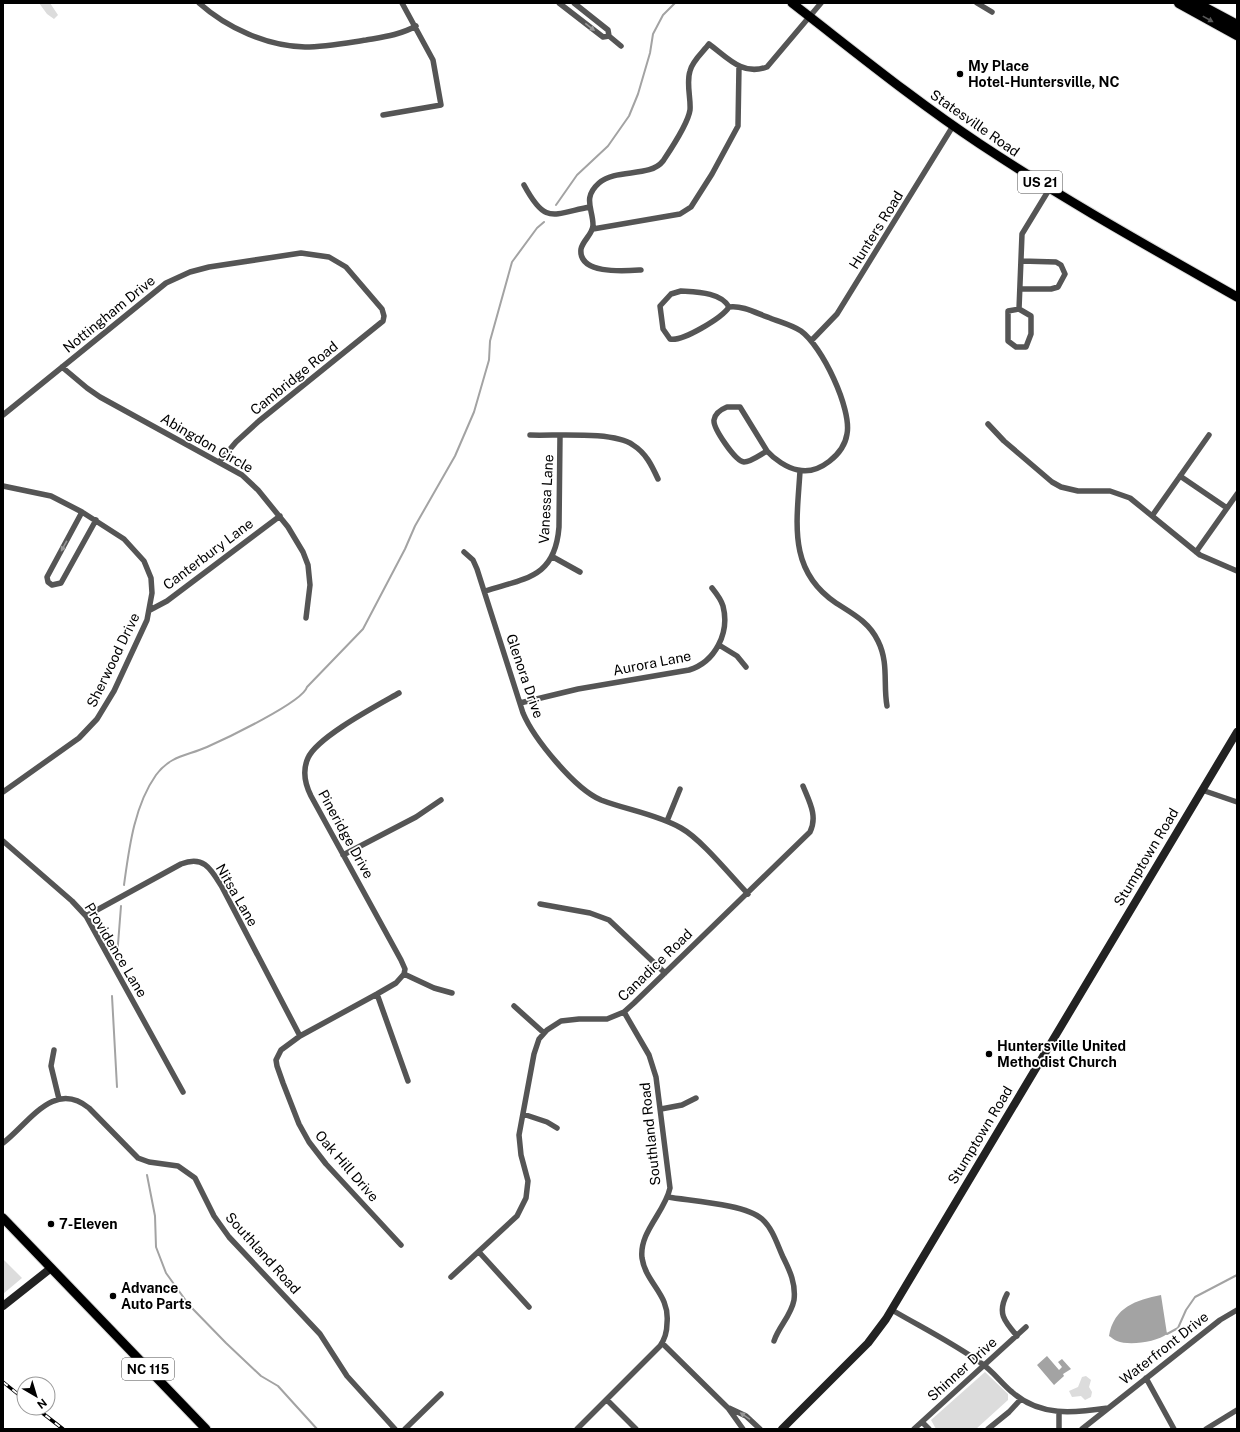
<svg xmlns="http://www.w3.org/2000/svg" width="1240" height="1432" viewBox="0 0 1240 1432" font-family="'Public Sans',sans-serif">
	<style>
		.green { fill: #dcdcdc }
		.water { fill: #a3a3a3 }
		.lines { fill: none; stroke-linecap: round; stroke-linejoin: round }
		.stream { stroke: #a3a3a3; stroke-width: 2 }
		.primary-casing { stroke: #dbdbdb; stroke-width: 11 }
		.highway-casing { stroke: #dbdbdb; stroke-width: 12 }
		.street { stroke: #555; stroke-width: 5.5 }
		.secondary { stroke: #222; stroke-width: 8 }
		.primary { stroke: #000; stroke-width: 9 }
		.highway { stroke: #000; stroke-width: 10 }
		.rail-casing { stroke: #000; stroke-width: 3.5 }
		.rail { stroke: #fff; stroke-width: 2; stroke-dasharray: 6; stroke-linecap: butt }
		.oneway { fill: #595959 }
		.oneway2 { fill: #999 }
		.poi-dot { fill: #000; stroke: #fff; stroke-width: 1.5 }
		.labels { text-anchor: middle; dominant-baseline: central; stroke-width: 3.5; stroke-linejoin: round; paint-order: stroke }
		.shield { fill: #fff; stroke: #4c4c4c; stroke-width: 1 }
		.shield-label { font-size: 13px; font-weight: bold; fill: #000 }
		.poi-label { font-size: 14px; font-weight: bold; fill: #000; stroke: #fff; text-anchor: start }
		.street-label { font-size: 14px; fill: #000; stroke: #fff }
	</style>
	<rect width="100%" height="100%" fill="#fff"/>
	<path class="green" d="M39 3H50L58 15 54 19 47 14Z
		M3 1259 22 1278 3 1294Z
		M985 1372 1008 1394V1400L976 1429H936L931 1420Z
		M1086 1376 1091 1380 1089 1387 1092 1392 1091 1397 1085 1400 1081 1396 1072 1397 1069 1391 1078 1387 1082 1377Z"/>
	<path class="water" d="M1161 1295 1167 1334C1157 1342 1129 1346 1117 1341 1114 1340 1111 1337 1109 1336 1114 1307 1136 1300 1161 1295Z
		M1047 1356 1059 1370 1062 1367 1058 1362 1062 1359 1071 1369 1063 1374 1064 1376 1054 1385 1037 1365Z"/>
	<g class="lines">
		<path class="stream" d="M556 205 577 175 608 146 629 116 638 94 650 53 653 34 663 15 675 3
			M124 885C129 849 134 806 156 775 171 755 187 756 207 747 225 739 303 702 307 687L363 629 405 549 415 526 455 456 474 412 489 360 490 341 512 262 537 228 544 222
			M117 957 121 906
			M112 996 117 1087
			M147 1175 155 1216 156 1247 166 1273 189 1305 226 1343 261 1376 278 1386 317 1429
			M1165 1333 1167 1334 1178 1328 1186 1310 1195 1297 1237 1275"/>
		<defs>
			<path id="primary" d="M792 3C854 51 915 101 980 144 1063 199 1151 248 1237 297
				M3 1218 206 1429"/>
			<path id="highway" d="M1179 3 1237 35
				M1196 3 1237 25"/>
		</defs>
		<use href="#primary" class="primary-casing"/>
		<use href="#highway" class="highway-casing"/>
		<path class="street" d="M199 3C227 28 267 46 305 47 325 47 346 43 366 40 383 37 400 35 416 26
			M559 3 603 37 609 36 608 30 574 3
			M977 3 992 12
			M609 36 621 46
			M383 115 441 105 433 60 402 3
			M524 185C545 224 551 215 589 207
			M593 229 680 214 691 207 712 174 738 126 739 66
			M641 270C625 271 578 275 581 249 583 240 593 234 593 225 593 209 582 198 599 183 616 168 650 178 663 161 671 149 688 124 690 110 691 98 686 83 690 71 692 61 703 52 709 44 728 58 742 76 767 67L821 3
			M1020 289H1051L1058 287 1065 274 1061 265 1056 262 1021 261
			M681 291C696 292 721 292 729 307 722 318 682 342 670 339L663 329 660 306 671 294Z
			M729 307C743 305 758 314 770 318 780 322 792 325 801 331 822 346 852 409 847 434 844 454 819 475 798 470 787 468 774 459 767 451
			M1019 309 1031 316V334L1026 347H1016L1008 341V311L1019 309 1022 234 1050 188
			M811 341 837 314 953 126
			M62 367 87 388 100 397 242 475 258 490 288 527 303 552 308 565 310 585 306 618
			M727 407H740L767 451C761 454 751 462 744 462 735 461 713 428 714 420 715 413 722 409 727 407Z
			M3 415 166 283 190 272 209 267 301 253 329 257 346 267 382 309 384 316 383 321 259 421 236 442 220 461
			M988 424 1004 441 1052 482 1061 487 1078 491H1110L1130 498 1200 555 1237 571
			M530 435C556 436 613 431 633 445 646 453 652 466 658 479
			M800 471C797 522 787 570 836 603 853 614 869 622 878 641 889 663 883 684 887 706
			M1180 476 1227 508
			M3 486 51 496 82 512 124 539 144 561 151 578 152 593 147 620 114 691 97 719 79 738 3 792
			M82 512 47 577 48 582 52 585 61 583 96 520
			M1152 516 1209 435
			M464 552 473 560 477 569 523 713C534 739 575 789 601 800 627 810 656 814 681 828 701 839 730 875 748 894
			M1196 552 1237 494
			M553 557 580 572
			M485 591C526 578 555 578 559 527L560 436
			M150 610 167 601 280 516
			M719 645 737 656 746 667
			M399 693C378 705 317 737 308 758 302 771 305 784 311 796L401 960 405 969 404 974
			M520 703 578 689 689 670C715 662 730 633 723 606 721 599 716 593 712 588
			M1202 790 1237 802
			M667 821 680 789
			M3 841 72 901 86 916 183 1092
			M343 855 416 817 441 800
			M540 904 590 913 609 920 665 973
			M86 916 181 864C204 855 211 869 222 887L300 1036
			M404 974 434 988 452 993
			M377 994 408 1081
			M514 1006 544 1033
			M54 1050 51 1066 59 1099
			M661 1109 682 1105 696 1098
			M523 1114 547 1122 557 1128
			M3 1143C29 1123 54 1079 89 1108L138 1158 149 1162 178 1166 195 1178 214 1216 229 1237 320 1334 347 1376 395 1429
			M668 1197C691 1201 745 1204 762 1219 773 1229 777 1244 783 1257 790 1271 796 1284 794 1300 791 1316 779 1326 774 1341
			M401 1245 326 1164 309 1142 299 1124 283 1083 277 1066 276 1060 281 1050 300 1036 377 994 396 983 404 974
			M479 1252 529 1307
			M451 1277 517 1216 526 1198 528 1181 521 1155 519 1135 534 1054 539 1039 547 1030 561 1021 579 1019H607L624 1012 634 1003 810 832C818 816 809 801 803 786
			M1007 1294C997 1313 1004 1321 1017 1336
			M892 1310C921 1327 953 1343 981 1363 993 1371 1001 1383 1012 1392 1040 1417 1074 1413 1108 1408
			M662 1343 728 1408 743 1429
			M1146 1378 1174 1429
			M607 1400 636 1429
			M729 1408 746 1416 760 1429
			M922 1422 929 1429
			M405 1429 441 1394
			M577 1429 660 1346C665 1339 667 1331 667 1323 670 1294 646 1284 642 1258 639 1232 665 1212 670 1188L656 1077 649 1055 624 1012
			M914 1429 1026 1327
			M988 1429 1009 1412 1021 1399
			M1059 1429V1412
			M1082 1429 1220 1320 1237 1310
			M1206 1429 1237 1410"/>
		<path class="secondary" d="M3 1306 51 1268
			M782 1429 868 1343 886 1319 1237 732"/>
		<use href="#primary" class="primary"/>
		<use href="#highway" class="highway"/>
		<defs>
			<path id="rail" d="M3 1382 24 1399
				M36 1408 63 1429"/>
		</defs>
		<use href="#rail" class="rail-casing"/>
		<use href="#rail" class="rail"/>
	</g>
	<defs><path id="oneway-solid" d="M-6-.8H1V-3.2L6.5 0L1 3.2V.8H-6Z"/></defs>
	<use class="oneway" href="#oneway-solid" transform="translate(1208 19) rotate(29)"/>
	<g class="oneway2">
		<use href="#oneway-solid" transform="translate(590 27) rotate(38)"/>
		<use href="#oneway-solid" transform="translate(64 546) rotate(119)"/>
		<use href="#oneway-solid" transform="translate(745 1416) rotate(-146)"/>
	</g>
	<g class="poi-dot">
		<circle cx="960" cy="74" r="4"/>
		<circle cx="989" cy="1054" r="4"/>
		<circle cx="51" cy="1224" r="4"/>
		<circle cx="113" cy="1296" r="4"/>
	</g>
	<g class="labels">
		<g class="shield">
			<rect x="1018" y="171" width="44" height="22" rx="3"/>
			<rect x="122" y="1358" width="52" height="22" rx="3"/>
		</g>
		<g class="shield-label">
			<text x="1040" y="182">US 21</text>
			<text x="148" y="1369">NC 115</text>
		</g>
		<g class="poi-label">
			<text x="968" y="66">My Place<tspan x="968" dy="16">Hotel-Huntersville, NC</tspan></text>
			<text x="997" y="1046">Huntersville United<tspan x="997" dy="16">Methodist Church</tspan></text>
			<text x="59" y="1224">7-Eleven</text>
			<text x="121" y="1288">Advance<tspan x="121" dy="16">Auto Parts</tspan></text>
		</g>
		<g class="street-label">
			<text transform="translate(975 123) rotate(35)">Statesville Road</text>
			<text transform="translate(876 230) rotate(-58)">Hunters Road</text>
			<text transform="translate(109 314) rotate(-39)">Nottingham Drive</text>
			<text transform="translate(294 378) rotate(-39)">Cambridge Road</text>
			<text transform="translate(207 443) rotate(30)">Abingdon Circle</text>
			<text transform="translate(546 499) rotate(-87)">Vanessa Lane</text>
			<text transform="translate(208 554) rotate(-37)">Canterbury Lane</text>
			<text transform="translate(113 660) rotate(-64)">Sherwood Drive</text>
			<text transform="translate(652 663) rotate(-11)">Aurora Lane</text>
			<text transform="translate(525 676) rotate(71)">Glenora Drive</text>
			<text transform="translate(346 834) rotate(61)">Pineridge Drive</text>
			<text transform="translate(1146 857) rotate(-59)">Stumptown Road</text>
			<text transform="translate(237 895) rotate(60)">Nitsa Lane</text>
			<text transform="translate(116 950) rotate(59)">Providence Lane</text>
			<text transform="translate(655 965) rotate(-44)">Canadice Road</text>
			<text transform="translate(650 1134) rotate(-96)">Southland Road</text>
			<text transform="translate(980 1135) rotate(-59)">Stumptown Road</text>
			<text transform="translate(347 1166) rotate(49)">Oak Hill Drive</text>
			<text transform="translate(263 1253) rotate(48)">Southland Road</text>
			<text transform="translate(1164 1348) rotate(-38)">Waterfront Drive</text>
			<text transform="translate(962 1369) rotate(-42)">Shinner Drive</text>
		</g>
	</g>
	<rect width="1240" height="1432" fill="none" stroke="#000000" stroke-width="8"/>
	<g transform="translate(36 1396) rotate(142)"><circle r="19" fill="#ffffff" stroke="#999999"/>
	<path d="M0-3L7 15L0 10L-7 15Z" fill="#000000"/>
	<text y="-6" font-size="11" font-weight="bold" text-anchor="middle" fill="#000000">N</text>
	</g>
</svg>
